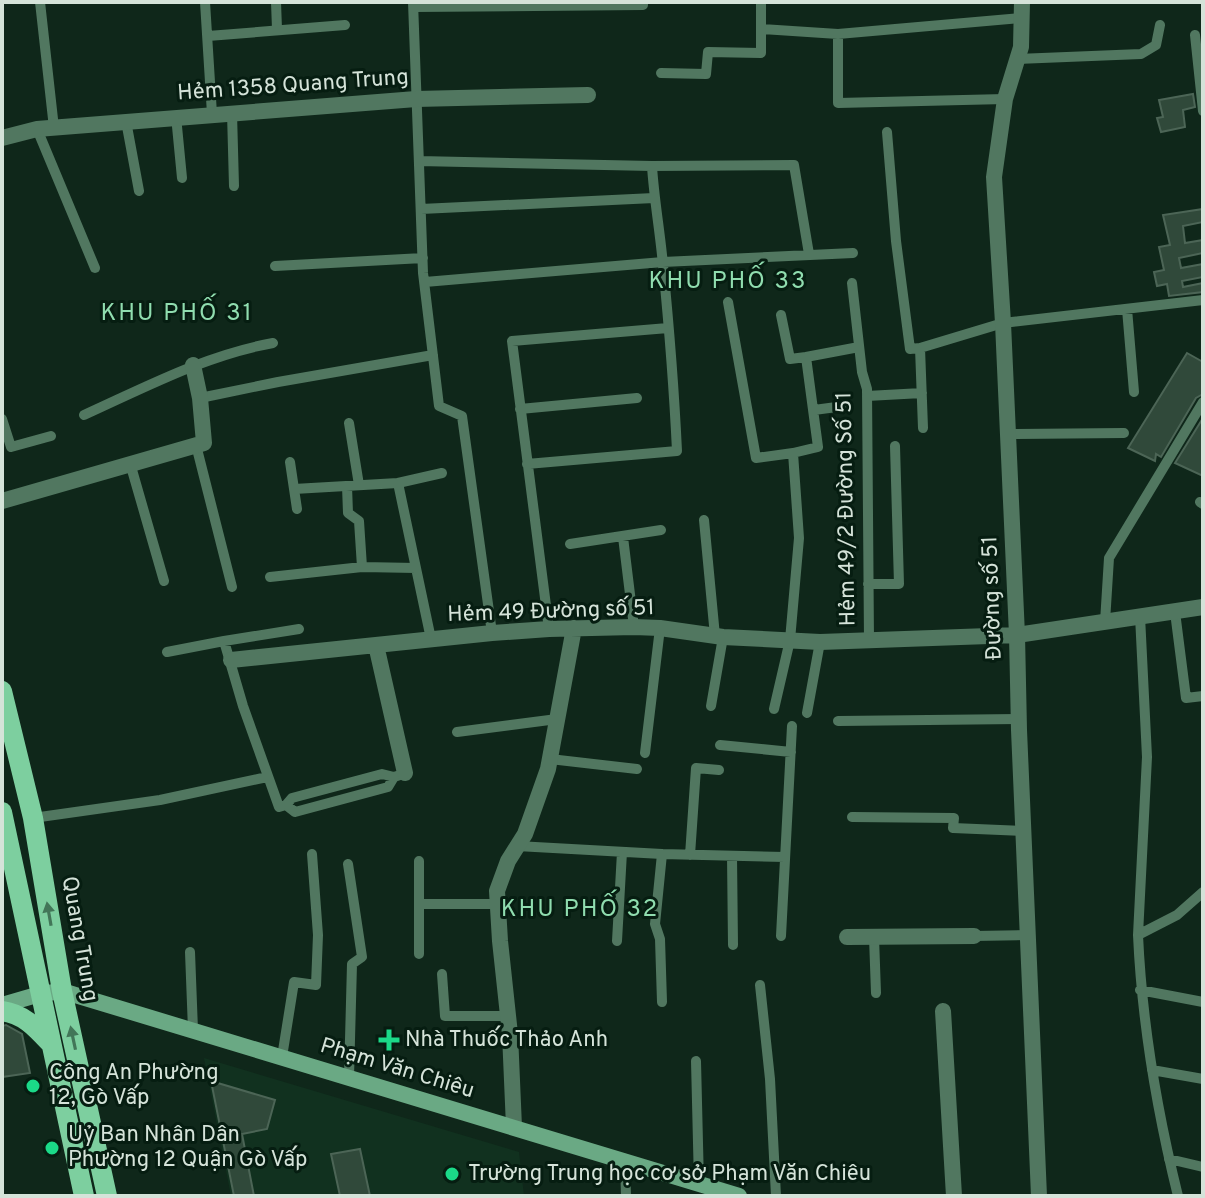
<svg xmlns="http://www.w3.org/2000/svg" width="1205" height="1198" viewBox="0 0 1205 1198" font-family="Overpass,sans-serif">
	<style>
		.built { fill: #11311f }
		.building { fill: #30493a; stroke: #4c6556; stroke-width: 2 }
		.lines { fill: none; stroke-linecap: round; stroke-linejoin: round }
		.service { stroke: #517760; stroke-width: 10 }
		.minor { stroke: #517760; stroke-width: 16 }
		.secondary { stroke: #6aa984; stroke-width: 16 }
		.primary { stroke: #7dcf9f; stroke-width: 20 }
		.oneway { fill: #427658 }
		.poi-dot { fill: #1bd988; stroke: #061d11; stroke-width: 3 }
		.labels { text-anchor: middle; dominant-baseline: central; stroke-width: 6; stroke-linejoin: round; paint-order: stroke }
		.street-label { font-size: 22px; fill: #d5e3d9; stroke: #061d11 }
		.poi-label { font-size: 22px; fill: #d5e3d9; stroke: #061d11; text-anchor: start }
		.neighbourhood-label { font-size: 24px; letter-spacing: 2px; fill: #90ddaf; stroke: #061d11 }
	</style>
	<rect width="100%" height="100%" fill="#0f271a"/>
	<path class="built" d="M204 1058 519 1152 524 1196H231Z"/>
	<path class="building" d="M1193 94 1195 107 1183 110 1185 127 1161 132 1157 118 1163 117 1159 100Z
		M1203 209V222L1183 226 1185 243 1203 240V253L1179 258 1181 268 1203 264V277L1182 281 1183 287 1203 283V292L1169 296 1167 284 1157 286 1154 272 1164 270 1159 247 1170 245 1163 215Z
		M1187 353 1203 362V394L1196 398 1161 457 1156 454 1155 461 1128 448Z
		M1203 418V476L1175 463Z
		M6 1025 22 1034 30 1073 2 1077V1026Z
		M211 1081 275 1100 267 1129 242 1134 254 1196H234Z
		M360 1149 370 1196H340L331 1154Z"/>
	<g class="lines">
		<path class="service" d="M40 2 54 128
			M205 2 212 114
			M276 2 277 29
			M413 2 423 273 439 406 462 416 492 633
			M761 2V29L838 34 1021 18
			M414 7 643 5V2
			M838 34V103L1005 99
			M1195 35 1203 111
			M208 36 345 25
			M1017 59 1141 54 1156 45 1160 25
			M661 73 706 74 708 52 761 53V29
			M232 113 234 186
			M176 116 182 178
			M126 121 139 191
			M37 129 95 268
			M887 132 896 241 910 349 920 348 1003 323 1203 300
			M419 161 652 166 794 165 809 254
			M421 209 654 198
			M275 266 423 258
			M425 282 663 262 853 253
			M852 283 862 372 867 389 869 640
			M728 302 756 458 793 453
			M1127 309 1134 392
			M920 348 923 428
			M806 357 859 347
			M867 396 922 393
			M200 398 278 382 433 355
			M520 409 637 398
			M814 410 844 406
			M84 415C146 387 206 355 273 343
			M2 419 11 447 51 436
			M349 423 359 485
			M1007 434 1124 433
			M196 445 232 587
			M290 462 297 509
			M130 463 164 581
			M527 464 677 451C674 388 669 326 663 265 660 231 654 199 652 166
			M398 483 442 473
			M347 486 348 513 359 521 362 567
			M294 489 398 483 431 639
			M1200 502 1203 504
			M704 520 715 636
			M623 537 634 627
			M570 544 661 530
			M270 577 362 567 416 568
			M868 584H899L895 446
			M1175 612 1186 698 1203 696
			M1105 622 1109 558 1203 402
			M549 629 512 341 668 328
			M224 641 243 706 279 807 286 805 295 812 388 787 394 777
			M167 652 224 641 299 629
			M711 706 723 637
			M774 709 790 640 799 538 793 453 818 447 806 357 790 359 781 315
			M807 713 820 642
			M838 721 1018 719
			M457 732 557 719
			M720 745 791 752
			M645 753 660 628
			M550 759 637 769
			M286 805 292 798 382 774 394 777 400 775
			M852 817 954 818 953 828 1023 831
			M33 818 160 800 267 777
			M517 846 662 854 785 857
			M662 854 655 924 660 939 662 1002
			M690 855 696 768 719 770
			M732 856 733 945
			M348 864 362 957 352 964 349 1077
			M419 904H498
			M1138 935 1147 757 1140 616
			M781 936 792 726
			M974 936 1028 935
			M874 937 876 993
			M617 941 622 852
			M190 952 193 1030
			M419 954V861
			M442 974 445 1016H508
			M760 985 770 1079 776 1196
			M1140 990 1203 1002
			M282 1057 294 982 316 985 318 935 312 854
			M696 1061 699 1184
			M1152 1070 1203 1079
			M1169 1159 1203 1167
			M625 1161 626 1196
			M1178 1196C1157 1111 1142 1023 1138 935L1177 915 1203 892"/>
		<path class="minor" d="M1022 2 1021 47 1005 99 994 177 1003 323 1017 635 1019 730 1039 1196
			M2 138 37 129 416 99 588 95
			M2 501 204 443 200 398 193 365
			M376 645 405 773
			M231 660 492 633 549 629 634 627 660 628 723 637 820 642 1017 635 1203 607
			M847 937 974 936
			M943 1011 954 1196
			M514 1127 510 1034 500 941 497 891 508 861 525 834 548 769 574 628"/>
		<path class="secondary" d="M2 1005 40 994 62 991 739 1196"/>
		<path class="primary" d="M2 691 33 818 62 991 107 1196
			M2 812 84 1196
			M2 1011C24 1014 36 1028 50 1043"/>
	</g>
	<defs><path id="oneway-solid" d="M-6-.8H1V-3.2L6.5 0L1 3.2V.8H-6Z" transform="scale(2)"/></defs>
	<g class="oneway">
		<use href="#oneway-solid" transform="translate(49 914) rotate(-100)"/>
		<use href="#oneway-solid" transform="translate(73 1038) rotate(-102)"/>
	</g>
	<g class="poi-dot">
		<path d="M385 1028h8v8h8v8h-8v8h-8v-8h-8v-8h8z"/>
		<circle cx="33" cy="1086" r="8"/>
		<circle cx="52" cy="1148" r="8"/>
		<circle cx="452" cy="1174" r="8"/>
	</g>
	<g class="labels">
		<g class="street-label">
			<text transform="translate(293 86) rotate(-4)">Hẻm 1358 Quang Trung</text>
			<text transform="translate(847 509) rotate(-91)">Hẻm 49/2 Đường Số 51</text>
			<text transform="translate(993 598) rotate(-92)">Đường số 51</text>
			<text transform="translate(551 612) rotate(-2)">Hẻm 49 Đường số 51</text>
			<text transform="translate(79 939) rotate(80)">Quang Trung</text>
			<text transform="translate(397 1069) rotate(17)">Phạm Văn Chiêu</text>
		</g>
		<g class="poi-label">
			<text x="405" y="1040">Nhà Thuốc Thảo Anh</text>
			<text x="49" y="1073">Công An Phường<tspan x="49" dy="25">12, Gò Vấp</tspan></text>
			<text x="68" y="1135">Uỷ Ban Nhân Dân<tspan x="68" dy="25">Phường 12 Quận Gò Vấp</tspan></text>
			<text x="468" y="1174">Trường Trung học cơ sở Phạm Văn Chiêu</text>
		</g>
		<g class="neighbourhood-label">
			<text x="728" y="282">KHU PHỐ 33</text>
			<text x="177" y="314">KHU PHỐ 31</text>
			<text x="580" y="910">KHU PHỐ 32</text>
		</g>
	</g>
	<rect width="1205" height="1198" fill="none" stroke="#d5e3d9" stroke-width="8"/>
</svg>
